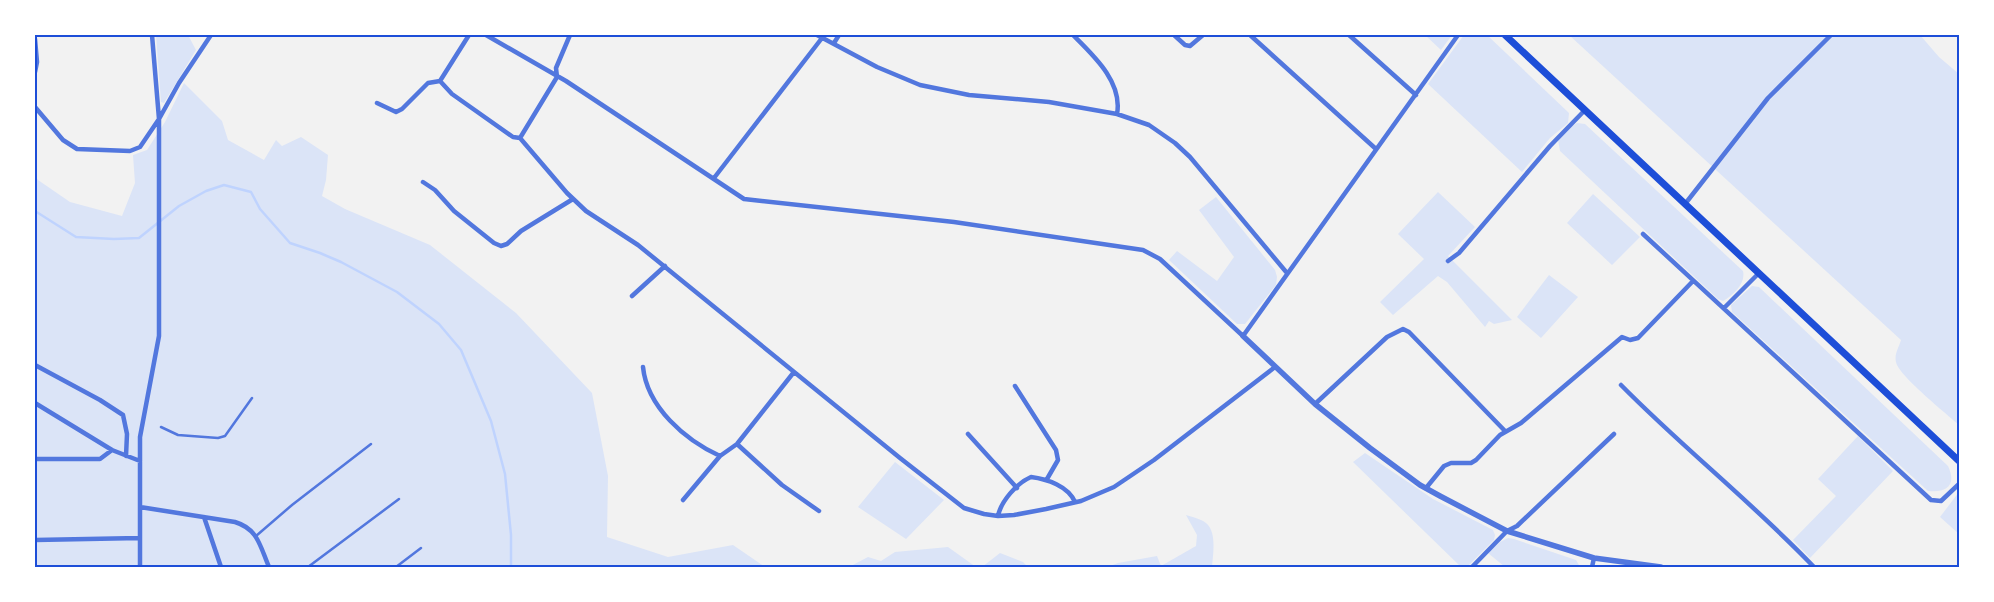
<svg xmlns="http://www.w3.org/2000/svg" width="1994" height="602" viewBox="0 0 1994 602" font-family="Raleway,sans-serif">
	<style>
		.green { fill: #dbe4f7 }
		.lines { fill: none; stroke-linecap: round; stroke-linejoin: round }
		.stream { stroke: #bfd3fe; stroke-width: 2.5 }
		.service { stroke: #5277de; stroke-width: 2.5 }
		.minor { stroke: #5277de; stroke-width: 4.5 }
		.tertiary { stroke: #5277de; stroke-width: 5.5 }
		.primary { stroke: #1d4ed8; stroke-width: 7 }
		.neatline { fill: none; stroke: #1d4ed8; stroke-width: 2 }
	</style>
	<rect width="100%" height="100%" fill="#f2f2f2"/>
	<path class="green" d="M156 35H188L196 50 164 103 161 102Z
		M1425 35H1452L1441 50Z
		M1464 35H1487L1569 113 1568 123 1550 138 1522 172 1428 84Z
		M1569 35H1920L1939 57 1959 74V425C1947 414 1898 375 1896 362 1894 354 1899 347 1901 340Z
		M184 83 222 121 228 140 264 160 276 140 282 146 301 137 328 155 326 180 322 196 345 209 430 245 516 313 592 393 608 476 607 537 668 557 733 545 765 567H35V176L38 180 70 202 122 216 135 183 133 155 147 150 165 122Z
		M1577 123 1585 124 1743 271C1746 283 1734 295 1723 301L1718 299 1560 151 1558 140 1569 128Z
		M1438 192 1475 227 1448 256 1512 320 1494 324 1489 321 1485 327 1447 282 1438 276 1393 315 1380 302 1424 259 1398 234Z
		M1593 194 1640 237 1612 265 1567 223Z
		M1216 197 1275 270 1277 277 1276 285 1245 324H1237L1169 260 1177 251 1217 281 1234 257 1199 210Z
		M1549 275 1578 297 1541 338 1517 317Z
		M1752 286 1759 287 1948 466C1957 485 1947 493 1928 491L1732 312 1731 305Z
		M1858 436 1893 471 1810 558 1793 540 1836 496 1818 479Z
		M1365 453 1433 499 1493 530 1495 535 1494 540 1467 567H1461L1353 462Z
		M895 462 944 500 906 539 858 507Z
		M1959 492V534L1940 517Z
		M1186 515C1192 517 1201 519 1206 523 1217 532 1213 554 1212 567H1107L1118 563 1157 556 1161 566 1196 546 1197 535Z
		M1508 538 1514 539 1576 560 1580 567H1505L1488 553 1500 542Z
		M948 547 976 567H849L868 557 881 561 895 552Z
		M1000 553 1023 562 1028 567H982Z"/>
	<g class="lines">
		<path class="stream" d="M35 211 76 237 114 239 139 238 179 206 206 191 224 185 251 192 260 209 290 243 320 253 341 262 397 292 439 324 461 350 491 421 505 474 511 535V567"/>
		<path class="service" d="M161 427 178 435 218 438 225 436 252 398
			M256 536 292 505 371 444
			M308 567 399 499
			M396 567 421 548"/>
		<path class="minor" d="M486 35 566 81 744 199 954 222 1143 250 1160 259 1243 336 1458 35
			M817 35 877 67 920 85 969 95 1049 102 1117 114 1149 125 1175 143 1190 157 1287 273
			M1073 35C1093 55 1123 82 1117 114
			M1174 35 1185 45 1190 46 1203 35
			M1250 35 1376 149
			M1349 35 1416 95
			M35 39 37 62 35 72
			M834 43 839 35
			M557 77 556 68 570 35
			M440 81 452 94 513 137 520 138 567 193 586 211 638 245 900 458 964 508 984 514 998 516 1014 515 1046 509 1081 501 1114 487 1154 460 1275 367
			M377 103 396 112 402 109 428 83 440 81 469 35
			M35 107 63 140 77 149 130 151 140 147 159 119 179 83 211 35
			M520 138 557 77
			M714 178 822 38
			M423 182 435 190 454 211 494 243 501 246 507 244 521 231 573 199
			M1685 204 1768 98 1831 35
			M1643 234 1931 500 1941 501 1959 484
			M1448 261 1459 253 1550 146 1585 110
			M632 296 665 266
			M1724 308 1758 274
			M35 365 100 400 123 415 127 434 126 456
			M643 367C647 407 685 440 720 456
			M1621 385C1683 448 1753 503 1814 567
			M1015 386 1056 450 1058 460 1047 479
			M35 403 112 450 140 461
			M1315 404 1387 337 1403 329 1409 332 1505 431
			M968 434 1017 488
			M737 444 782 485 819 511
			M35 459H100L112 450
			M1426 488 1444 466 1451 463H1471L1476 460 1500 435 1521 423 1622 337 1630 340 1638 338 1693 281
			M683 500 720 456 737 444 794 372
			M140 507 235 522C258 529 260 546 269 567
			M998 516C1001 501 1017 483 1031 477 1047 479 1068 486 1075 502
			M204 517 221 567
			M35 540 140 538
			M140 567V437L159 336V119L152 35
			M1472 567 1507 531 1517 526 1614 434
			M1592 567 1594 558"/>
		<path class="tertiary" d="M1243 336 1315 404 1370 448 1420 485 1440 496 1507 531 1594 558 1661 567"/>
		<path class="primary" d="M1505 35 1959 461"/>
	</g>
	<rect width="1994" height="602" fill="none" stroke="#ffffff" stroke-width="72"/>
	<rect x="36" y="36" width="1922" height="530" class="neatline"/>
</svg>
